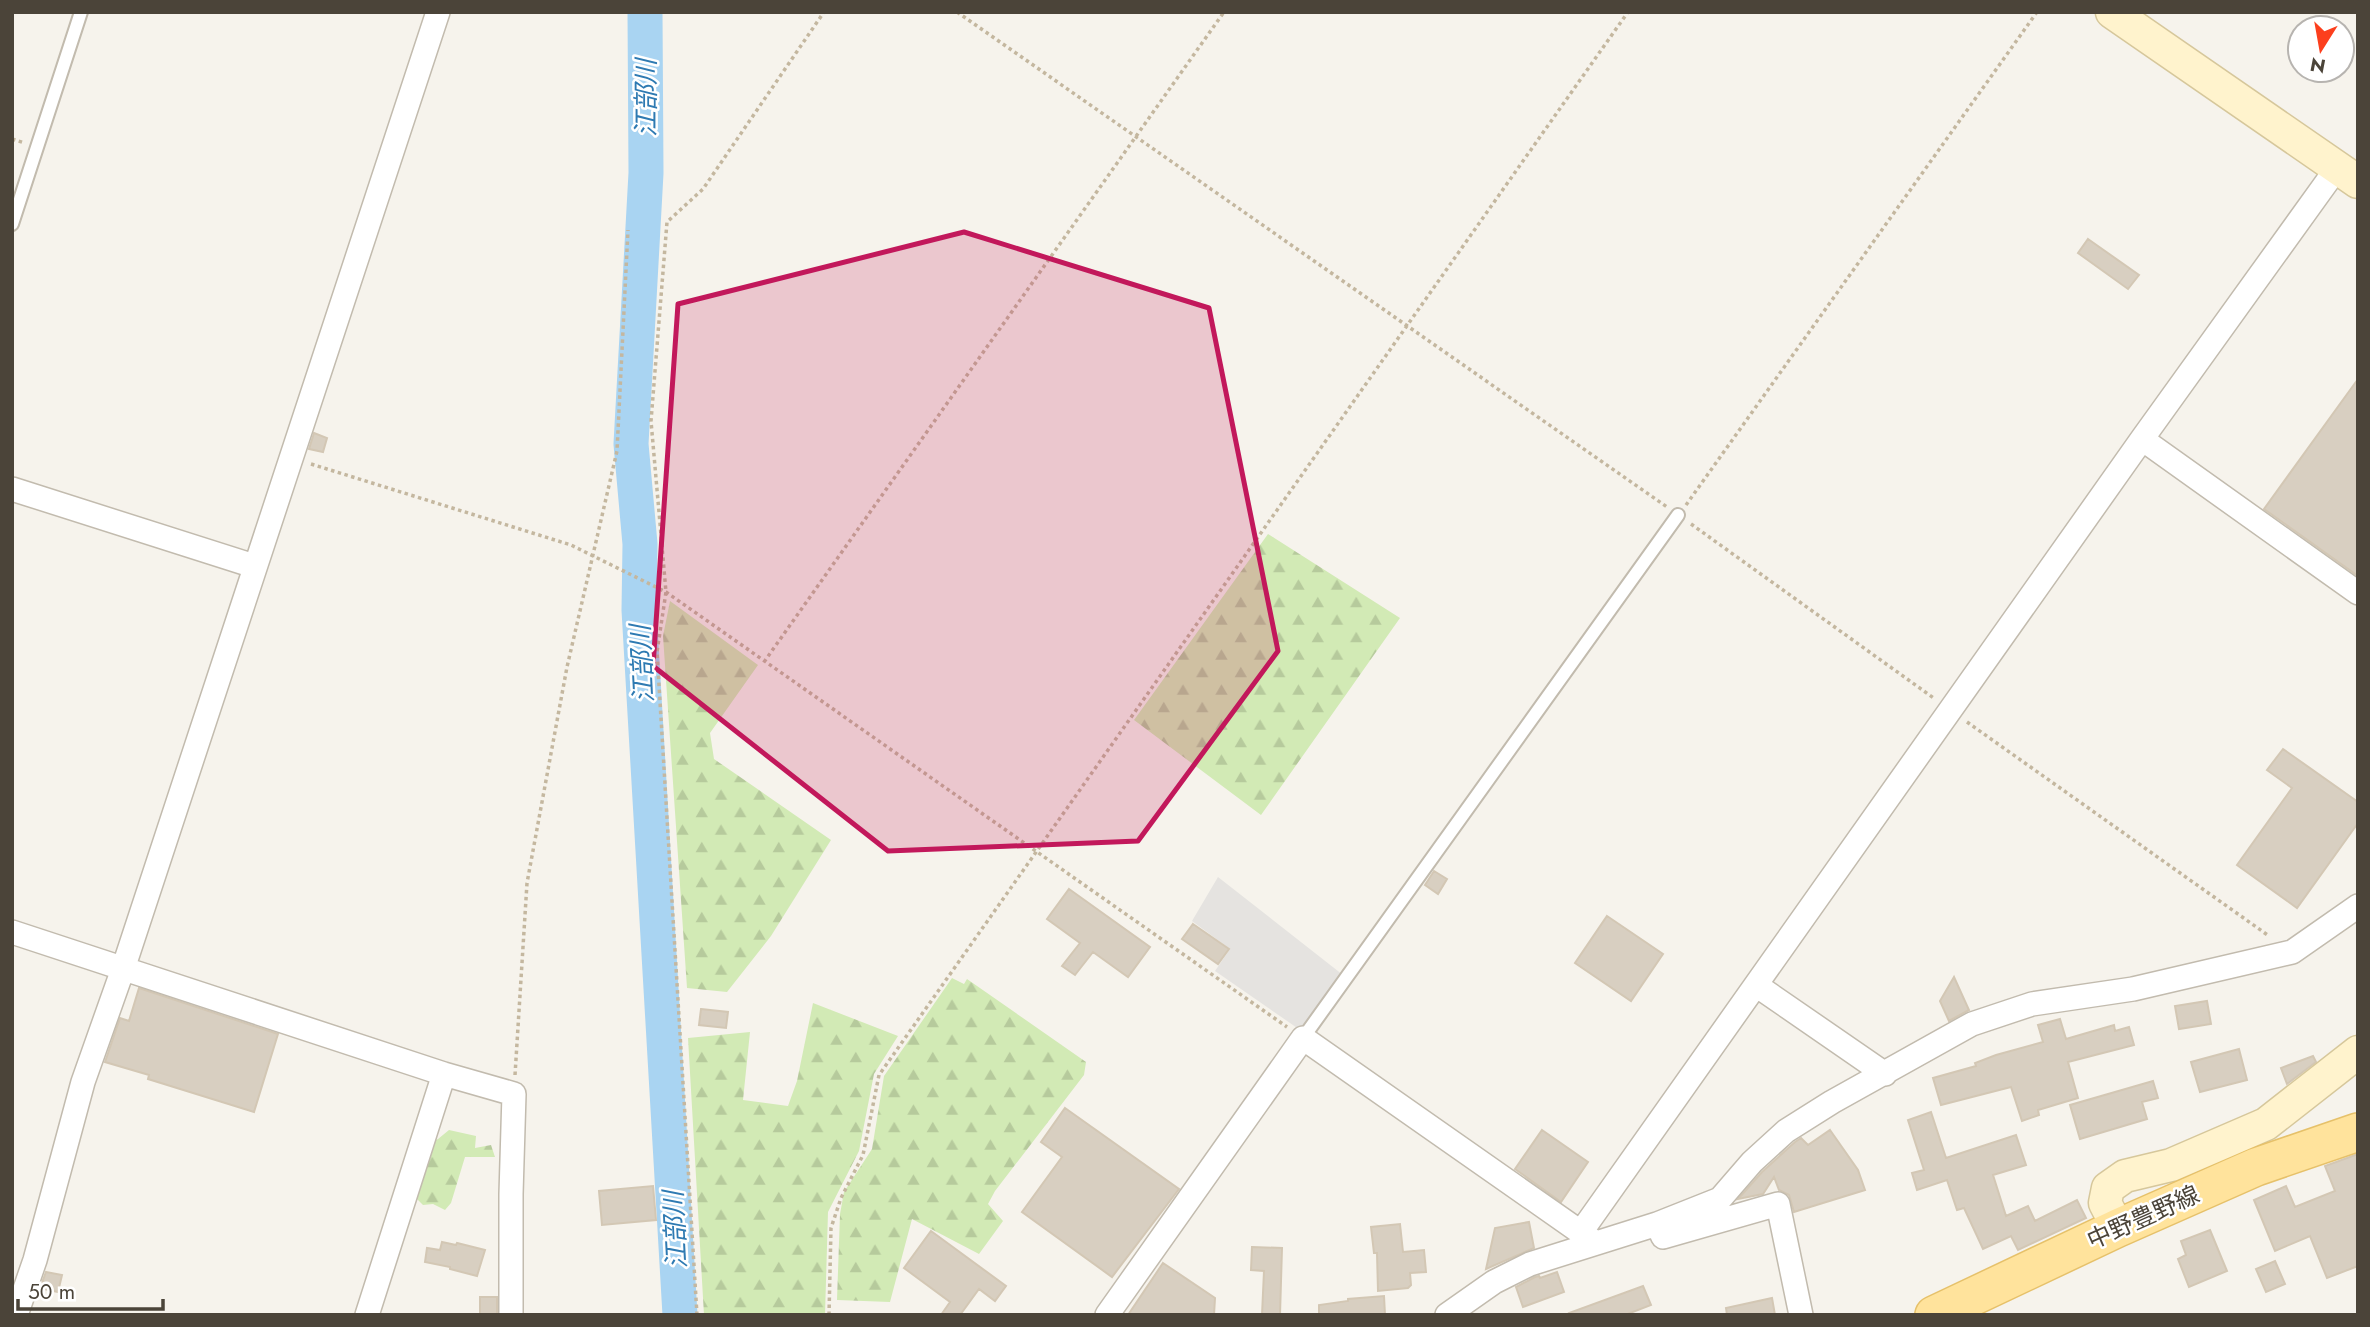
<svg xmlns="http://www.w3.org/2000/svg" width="2370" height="1327" viewBox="0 0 2370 1327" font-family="Jost,'Noto Sans JP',sans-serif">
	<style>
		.forest { fill: url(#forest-firs) }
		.parking { fill: #e5e3e0 }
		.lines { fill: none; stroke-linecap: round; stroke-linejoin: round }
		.river { stroke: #a9d4f2; stroke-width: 35 }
		.building { fill: #d8cfc1; stroke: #d3c7b4; stroke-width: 2 }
		.lane-casing { stroke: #c2bbae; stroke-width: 16 }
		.street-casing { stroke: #c2bbae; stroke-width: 26 }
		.secondary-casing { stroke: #d6c79b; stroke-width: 35 }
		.primary-casing { stroke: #e6c16a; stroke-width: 40 }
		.path { stroke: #c4b79f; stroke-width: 3.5; stroke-dasharray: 3.5 3.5; stroke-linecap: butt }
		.lane { stroke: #fff; stroke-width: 12 }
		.street { stroke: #fff; stroke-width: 23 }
		.secondary { stroke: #fff3cd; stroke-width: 32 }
		.primary { stroke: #ffe39c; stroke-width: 37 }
		.marked { fill: #c2185b; fill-opacity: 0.2; stroke: #c2185b; stroke-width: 5; stroke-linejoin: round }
		.labels { text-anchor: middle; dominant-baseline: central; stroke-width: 5; stroke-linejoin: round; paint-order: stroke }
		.street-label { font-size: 24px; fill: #4b4439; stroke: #fff }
		.water-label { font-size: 26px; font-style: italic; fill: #2e7ab2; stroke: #fff }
	</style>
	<defs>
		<pattern id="forest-firs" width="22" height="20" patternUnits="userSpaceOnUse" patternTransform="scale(1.75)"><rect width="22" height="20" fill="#d2eab5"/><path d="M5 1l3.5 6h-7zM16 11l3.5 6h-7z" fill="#b6ca9c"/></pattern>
	</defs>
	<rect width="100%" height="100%" fill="#f6f3ec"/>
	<path class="forest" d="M1268 534 1400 618 1261 815 1134 720Z
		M670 601 758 665 710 733 714 759 831 840 771 936 727 992 687 988 663 636Z
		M952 978 964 984 967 979 1086 1062 1084 1075 995 1191 988 1204 1003 1221 979 1254 912 1219 890 1302 837 1300 840 1214 844 1192 872 1149 884 1076Z
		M813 1003 898 1036 874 1074 859 1151 828 1212 825 1315H704L688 1038 750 1032 743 1100 788 1106 797 1081Z
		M449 1130 476 1136 475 1148 491 1145 495 1157H465L451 1203 445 1210 433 1204 423 1205 415 1197 419 1148 438 1139Z"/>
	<path class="parking" d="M1218 877 1343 975 1303 1032 1215 971 1230 949 1192 921Z"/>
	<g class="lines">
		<path class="river" d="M645 12 646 173 631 444 640 544 639 610 680 1315"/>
	</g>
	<path class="building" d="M2088 239 2139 275 2128 289 2078 253Z
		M2358 379V576L2264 509Z
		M314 433 327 438 323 452 309 449Z
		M2283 749 2358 802V823L2297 908 2237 865 2292 788 2267 770Z
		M1434 871 1447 879 1438 894 1425 885Z
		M1069 889 1150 947 1128 977 1093 952 1075 975 1062 966 1080 943 1047 919Z
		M1607 916 1663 954 1631 1001 1575 963Z
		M1193 924 1229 949 1218 964 1182 939Z
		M1954 977 1969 1010 1949 1021 1940 1001Z
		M139 988 278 1034 254 1112 148 1079 149 1075 105 1062 120 1018 129 1021Z
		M2207 1001 2211 1024 2179 1029 2175 1006Z
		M701 1009 728 1012 726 1028 699 1025Z
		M2060 1019 2066 1039 2114 1025 2115 1031 2129 1027 2134 1045 2068 1062 2078 1098 2038 1110 2039 1115 2022 1121 2011 1087 1941 1105 1933 1078 1976 1066 1975 1063 1996 1055 2043 1042 2038 1025Z
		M2239 1049 2247 1080 2200 1092 2191 1062Z
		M2313 1056 2316 1062 2287 1084 2281 1068Z
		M2153 1081 2158 1098 2142 1102 2147 1119 2080 1139 2070 1105Z
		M1065 1108 1179 1189 1112 1277 1022 1212 1062 1157 1041 1142Z
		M1931 1112 1946 1158 2016 1135 2026 1165 1993 1175 2006 1216 2028 1206 2035 1221 2077 1200 2086 1218 2018 1250 2011 1236 1983 1249 1964 1208 1957 1210 1947 1180 1917 1190 1912 1173 1924 1170 1908 1120Z
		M1542 1130 1588 1162 1561 1202 1515 1169Z
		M1830 1130 1858 1170 1865 1190 1794 1212 1789 1195 1779 1190 1774 1177 1763 1194 1738 1199 1762 1172 1795 1142 1801 1138 1808 1145Z
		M2358 1154V1266L2327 1278 2310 1236 2275 1251 2254 1200 2286 1186 2295 1207 2335 1191 2325 1166Z
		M653 1186 656 1220 602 1225 599 1191Z
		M1529 1222 1534 1248 1486 1269 1495 1228Z
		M1400 1224 1403 1252 1424 1250 1426 1272 1410 1273 1411 1285 1408 1288 1378 1291 1377 1253H1374L1371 1227Z
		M2210 1230 2227 1271 2189 1287 2178 1259 2186 1255 2181 1241Z
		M931 1231 1006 1286 995 1301 979 1289 960 1315H941L950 1302 904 1268Z
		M442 1242 456 1245 457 1243 485 1250 477 1276 450 1269V1267L425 1262 427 1248 440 1250Z
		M1252 1247 1282 1248 1280 1315H1262L1264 1271 1251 1270Z
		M2275 1261 2285 1284 2266 1292 2256 1269Z
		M1163 1263 1215 1298 1214 1315H1128Z
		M46 1272 62 1275 58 1292 40 1288Z
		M1557 1272 1564 1292 1523 1307 1516 1287 1535 1277 1539 1276 1540 1278Z
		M1643 1286 1651 1305 1625 1315H1570L1569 1313Z
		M1384 1296 1385 1315H1319V1305L1348 1301V1299Z
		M480 1297H497V1315H480Z
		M1772 1298 1775 1315H1727L1726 1308Z"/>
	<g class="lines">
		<defs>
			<path id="lane" d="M12 224 81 12
				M1303 1038 1678 515"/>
			<path id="street" d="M2142 439 2358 593
				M12 489 254 566
				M12 932 444 1074 514 1094 511 1194V1315
				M1756 985 1885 1074
				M1657 1224 1663 1237 1778 1204 1801 1315
				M1581 1232 2142 439 2337 168
				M16 1315 35 1260 83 1082 123 969 438 12
				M367 1315 444 1074
				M1107 1315 1303 1038 1593 1241
				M1447 1315 1494 1282 1530 1264 1657 1224 1720 1199 1752 1162 1786 1131 1832 1102 1972 1024 2032 1004 2133 989 2292 952 2358 906"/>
			<path id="secondary" d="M2112 12 2358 182
				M2118 1228 2105 1203 2108 1188 2125 1176 2171 1165 2266 1124 2358 1052"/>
			<path id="primary" d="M1934 1315 2118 1228 2256 1167 2358 1132"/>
		</defs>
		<use href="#lane" class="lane-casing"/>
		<use href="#street" class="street-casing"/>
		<use href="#secondary" class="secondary-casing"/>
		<use href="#primary" class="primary-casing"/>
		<path class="path" d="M957 12 1667 507
			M12 139 25 143
			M311 464 571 545 666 592 1287 1027
			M1686 505 2037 12
			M1691 524 1935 699
			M764 662 1224 12
			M1967 722 2269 936
			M515 1075 527 883 567 667 617 451 628 230
			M697 1315 657 652 666 592 651 421 667 222 703 189 824 12
			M829 1315 831 1228 841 1198 863 1155 879 1075 1628 12"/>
		<use href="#lane" class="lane"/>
		<use href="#street" class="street"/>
		<use href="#secondary" class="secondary"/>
		<use href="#primary" class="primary"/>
	</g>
	<path class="marked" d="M964 232 1209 308 1278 651 1138 841 888 851 653 666 678 304Z"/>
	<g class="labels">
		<g class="street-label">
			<text transform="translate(2143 1217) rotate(-24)">中野豊野線</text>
		</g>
		<g class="water-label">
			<text transform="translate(646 98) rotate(-90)">江部川</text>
			<text transform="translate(642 664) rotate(-93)">江部川</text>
			<text transform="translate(675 1230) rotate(-93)">江部川</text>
		</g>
	</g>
	<rect width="2370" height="1327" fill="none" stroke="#4b4439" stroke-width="28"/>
	<g transform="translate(2321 49) rotate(191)"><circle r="33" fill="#ffffff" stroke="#b7b4b0" stroke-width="2"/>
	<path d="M0-5L12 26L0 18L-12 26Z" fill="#fc3f1d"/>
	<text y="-10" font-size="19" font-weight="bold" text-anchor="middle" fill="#4b4439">N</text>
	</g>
	<path d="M18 1299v10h145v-10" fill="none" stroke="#4b4439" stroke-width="3.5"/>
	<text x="28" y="1299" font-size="21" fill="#4b4439" stroke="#ffffff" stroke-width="5" paint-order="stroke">50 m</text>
</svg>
